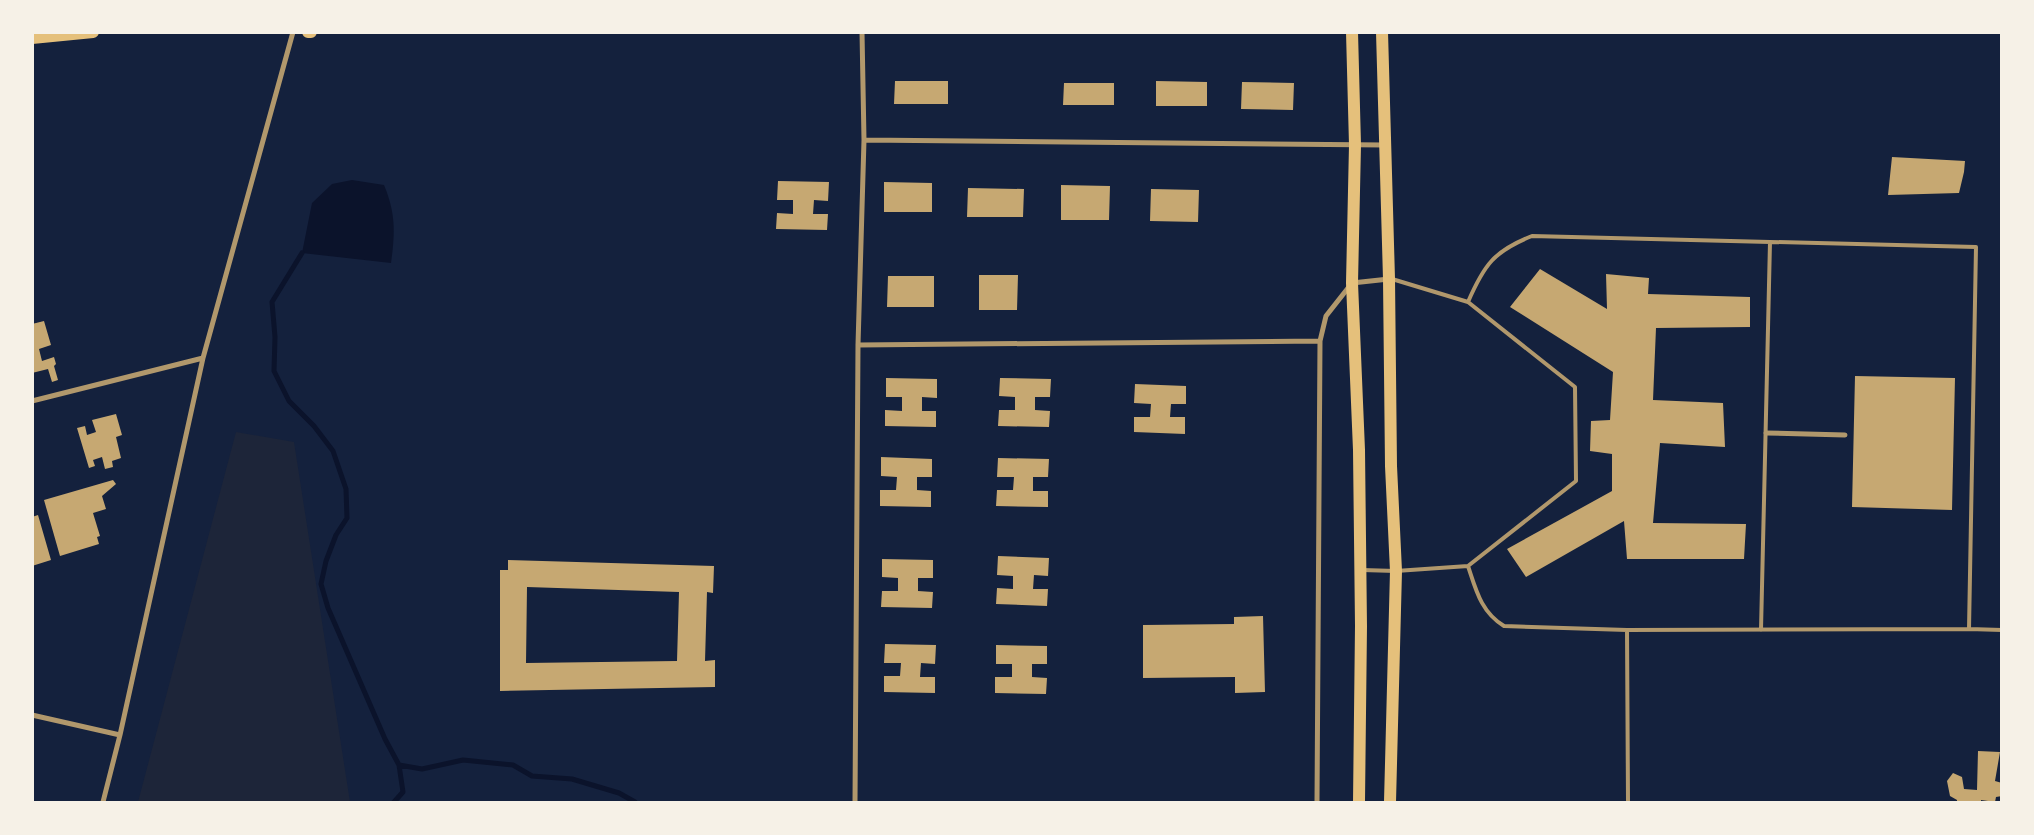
<svg xmlns="http://www.w3.org/2000/svg" width="2034" height="835" viewBox="0 0 2034 835" font-family="Mulish,sans-serif">
	<style>
		.green { fill: #1d2539 }
		.water { fill: #0b132b }
		.lines { fill: none; stroke-linecap: round; stroke-linejoin: round }
		.stream { stroke: #0b132b; stroke-width: 5 }
		.building { fill: #c6a872; fill-rule: evenodd }
		.service { stroke: #b1986c; stroke-width: 4 }
		.minor { stroke: #b1986c; stroke-width: 5 }
		.primary { stroke: #e5c07b; stroke-width: 12 }
	</style>
	<rect width="100%" height="100%" fill="#14213d"/>
	<path class="green" d="M236 432 294 442 350 802H138Z"/>
	<path class="water" d="M352 180 384 185C396 214 395 233 391 263L302 253 312 203 332 184Z"/>
	<g class="lines">
		<path class="stream" d="M302 253 272 302 275 337 274 371 289 401 314 426 333 451 346 489 347 518 336 535 326 561 321 584 328 608 385 739 399 765 422 769 463 760 513 765 532 776 572 779 619 793 635 802
			M394 802 403 792 399 765"/>
	</g>
	<path class="building" d="M895 81H948V104H894Z
		M1156 81 1207 82V106H1156Z
		M1242 82 1294 83 1293 110 1241 109Z
		M1064 83H1114V105H1063Z
		M1892 157 1965 161 1964 172 1959 193 1888 195Z
		M778 181 829 182 828 201 814 200 813 214H828L827 230 776 229 777 213 793 214V200H777Z
		M884 182 932 183V212H884Z
		M1061 185 1110 186 1109 220H1061Z
		M968 188 1024 189 1023 217H967Z
		M1151 189 1199 190 1198 222 1150 221Z
		M1540 269 1607 309 1606 274 1649 278 1648 294 1750 297V327L1656 328 1653 400 1723 403 1725 447 1660 443 1653 523 1746 524 1744 559H1627L1624 521 1526 577 1507 549 1612 491V454L1590 451 1591 421 1610 420 1613 372 1510 307Z
		M979 275H1018L1017 310H979Z
		M888 276H934V307H887Z
		M44 321 51 345 39 349 42 361 54 357 56 364 54 366 58 380 52 382 48 369 32 373V324Z
		M1855 376 1955 378 1952 510 1852 507Z
		M886 378 937 379V398L922 397V411H936V427L885 426V410L902 411V397H886Z
		M1000 378 1051 379 1050 397H1035V410L1050 411 1049 427 998 426 999 410H1015V397L999 396Z
		M1135 384 1186 386V404H1171L1170 417H1185V434L1134 432V417H1150L1151 404 1134 403Z
		M116 414 122 435 116 437 121 458 112 461 113 467 105 469 102 457 93 460 95 466 89 468 77 428 85 426 87 435 96 432 92 420Z
		M881 457 932 459V477H917V490L931 491V507L880 506V490H896L897 477 881 476Z
		M998 458 1049 459 1048 477H1033V491H1048V507L996 506 997 490H1013L1014 477H997Z
		M113 480 116 484 102 496 106 509 93 513 100 536 97 537 99 544 60 556 44 500Z
		M38 515 51 560 32 566V517Z
		M998 556 1049 558 1048 576 1034 575 1033 589H1048L1047 606 996 604 997 588 1013 589V576L997 575Z
		M882 559 933 560V578H918V591L933 592 932 608 881 607 882 591H898V578L882 577Z
		M508 560 714 566 713 593 707 592 705 661 715 660V687L500 691V570H508ZM527 587 679 592 677 661 526 663Z
		M1263 616 1265 692 1235 693V677L1143 678V625L1234 624V617Z
		M885 644 936 645 935 664 921 663 920 677H935V693L884 692V676H900L901 663H884Z
		M996 645 1047 646V664H1032V677L1047 678 1046 694 995 693V677H1012V664H996Z
		M1978 751 2000 752 1995 781 2002 783V796L1996 797 1995 802 1981 800V802H1957V800L1950 796 1947 781 1953 773 1962 777 1964 789 1977 790Z"/>
	<g class="lines">
		<path class="service" d="M1392 279 1468 302 1575 387 1576 481 1468 566
			M1468 302C1484 265 1494 251 1532 236L1976 247 1969 629 1627 630
			M1362 570 1396 571 1468 566C1476 590 1481 612 1504 626L1627 630 1628 802
			M1969 629 2002 630
			M1761 630 1770 242"/>
		<path class="minor" d="M864 140 1385 145
			M858 345 1320 341
			M32 401 203 358
			M1766 433 1845 435
			M32 715 120 735
			M103 802 120 735 203 358 293 32
			M855 802 858 345 864 140 862 32
			M1317 802 1320 341 1326 316 1352 283 1389 279"/>
		<path class="primary" d="M308 32H311
			M1352 32 1355 145 1352 283 1359 450 1361 626 1359 802
			M1382 32 1389 279 1391 466 1396 571 1390 802
			M32 38 93 32"/>
	</g>
	<rect width="2034" height="835" fill="none" stroke="#f6f1e7" stroke-width="68"/>
</svg>
